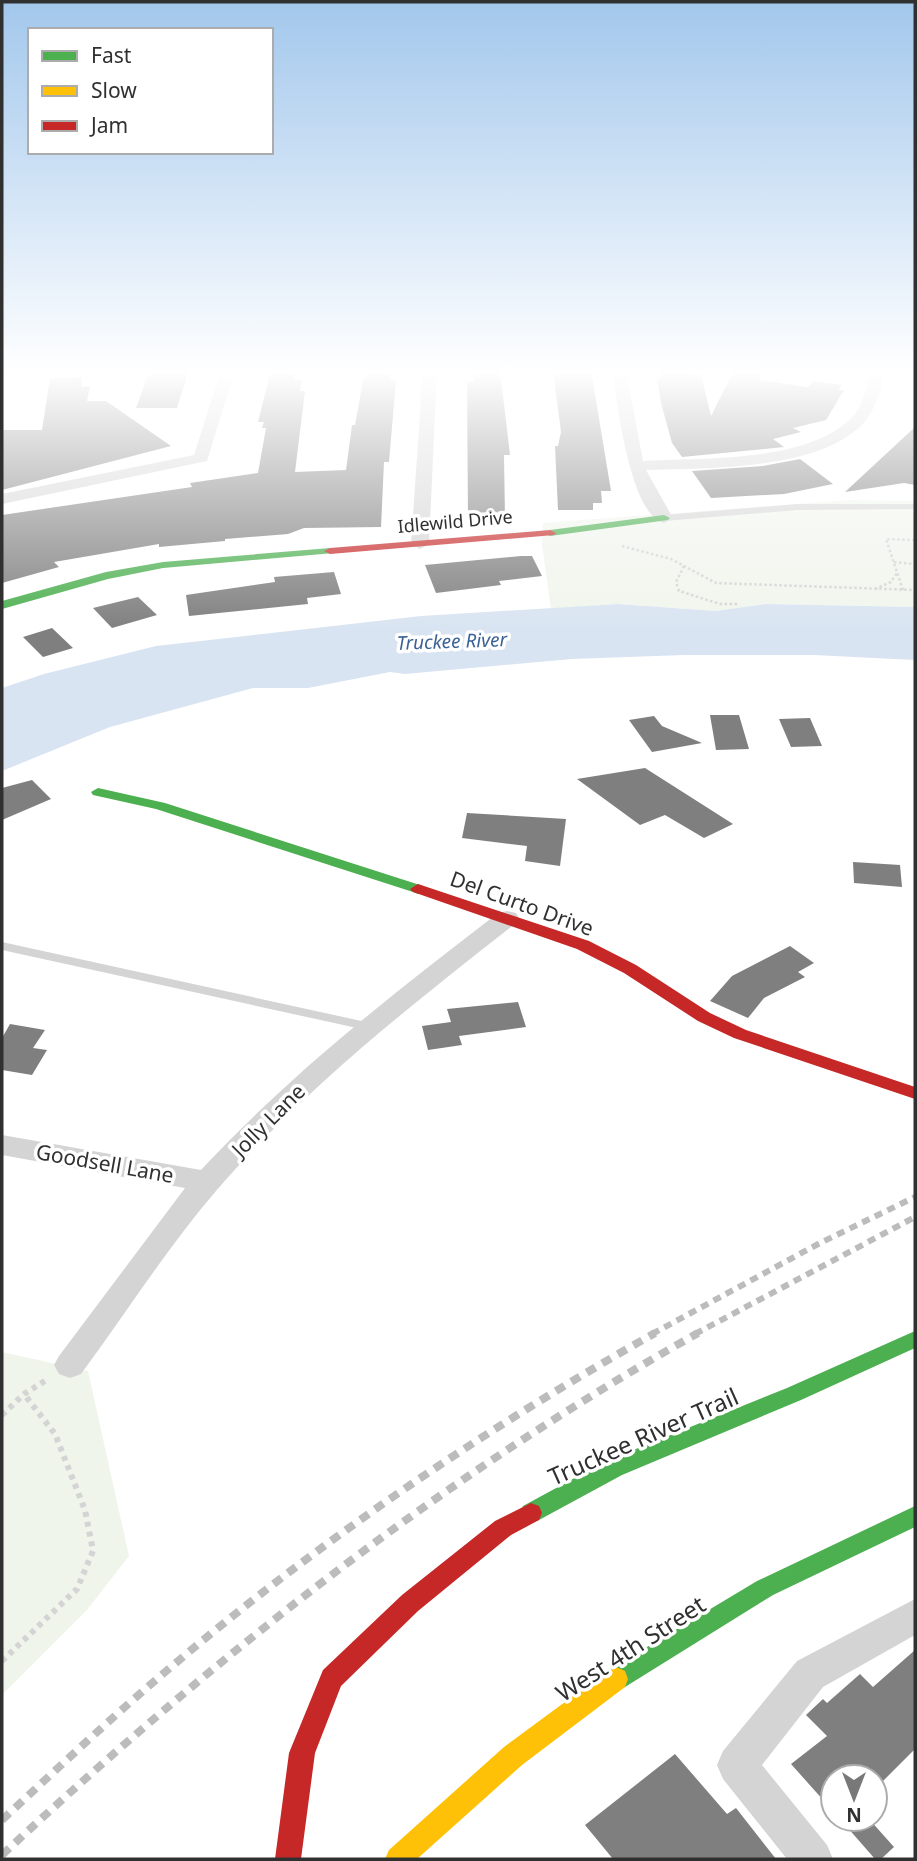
<svg xmlns="http://www.w3.org/2000/svg" width="917" height="1861" viewBox="0 0 917 1861" font-family="'Noto Sans',sans-serif">
	<style>
		.green { fill: #f0f5ec }
		.water { fill: #d9e4f2 }
		.building { fill: #7f7f7f }
		.lines { fill: none; stroke-linecap: round; stroke-linejoin: round }
		.path-far1 { stroke: #d4d4d4; stroke-width: 2.5; stroke-dasharray: 2.5 2.5; stroke-linecap: butt }
		.path { stroke: #d4d4d4; stroke-width: 6; stroke-dasharray: 5 5; stroke-linecap: butt }
		.lane { fill: #d4d4d4; fill-rule: evenodd }
		.street { fill: #d4d4d4; fill-rule: evenodd }
		.fast { fill: #4caf50; fill-rule: evenodd }
		.slow { fill: #ffc107; fill-rule: evenodd }
		.jam { fill: #c62828; fill-rule: evenodd }
		.rail-far1 { stroke: #bcbcbc; stroke-width: 6; stroke-dasharray: 8 6; stroke-linecap: butt }
		.rail { stroke: #bcbcbc; stroke-width: 8; stroke-dasharray: 10 8; stroke-linecap: butt }
		.labels { text-anchor: middle; dominant-baseline: central; stroke-width: 7; stroke-linejoin: round; paint-order: stroke }
		.far-street-label { font-size: 18px; fill: #303030; stroke: #fff }
		.far-water-label { font-size: 19px; font-style: italic; fill: #3b6295; stroke: #fff }
		.street-label { font-size: 21px; fill: #303030; stroke: #fff }
		.near-street-label { font-size: 24px; fill: #303030; stroke: #fff }
	</style>
	<rect width="100%" height="100%" fill="#fff"/>
	<path class="green" d="M851 500 915 501V607L765 604 715 611 618 604 551 609 542 545 543 523Z
		M2 1352 88 1371 129 1556 87 1610 2 1695Z"/>
	<path class="water" d="M618 604 715 611 765 604 915 607V660L814 655H684L572 659 405 674 390 672 308 688H253L110 727 2 771V688L44 674 156 646 421 616Z"/>
	<path class="building" d="M150 370H189L177 408H136Z
		M271 370H296L294 380H302L300 391H305L295 472 346 470 352 425H355L365 370H391L390 380H396L389 462H384L381 527 304 528 288 534 225 539V541L159 547V544L54 562 59 567 2 583V515L192 487 190 483 258 473 266 428H262L264 422H258Z
		M474 370H500L510 455H504L505 518H468L467 382 474 381Z
		M553 370H591L611 491H601L602 503H593V510H558L555 446H558L561 432Z
		M734 370H762L759 380 808 387 813 381 842 385 838 390H844L826 420 793 428 801 432 773 439 784 447 682 457 672 443 661 403 657 378 660 379 659 371 701 374 711 416Z
		M82 377 81 387 90 386 87 401H106L171 446 2 490V430H42L50 378Z
		M915 427V485L904 483 845 492Z
		M800 459 833 484 784 494 711 498 692 471 763 466Z
		M521 556H532L542 576 499 581 501 585 436 593 425 565Z
		M334 572 341 594 307 598 308 604 189 616 186 595 275 582 274 577Z
		M138 597 157 615 112 628 93 608Z
		M52 628 73 648 43 657 23 637Z
		M710 715H739L749 749 716 750Z
		M654 716 662 726 702 743 652 752 629 720Z
		M810 718 822 746 791 747 779 719Z
		M645 768 733 824 704 838 665 815 640 825 577 779Z
		M32 780 51 799 2 820V788Z
		M467 813 566 819 560 866 525 861 527 846 462 838Z
		M853 862 900 865 902 887 854 883Z
		M790 946 814 963 798 972 805 977 764 998 748 1018 710 1001 732 976Z
		M518 1002 526 1027 459 1036 462 1045 428 1050 422 1026 451 1022 447 1009Z
		M10 1024 45 1030 33 1048 47 1050 32 1075 2 1070V1038Z
		M915 1650V1749L877 1787 875 1777H833V1811L791 1764 827 1736 806 1715 823 1699 827 1703 860 1674 873 1687Z
		M675 1754 727 1814 736 1808 776 1859H613L585 1825Z
		M840 1819H869L894 1847 881 1859H875Z"/>
	<g class="lines">
		<path class="path-far1" d="M915 531V539
			M622 546 671 559 716 583 915 590
			M894 562 915 564
			M684 566 676 582 679 591 720 604H738
			M875 589 891 582 897 573
			M903 590 886 539 915 540"/>
		<path class="path" d="M2 1415 24 1394 48 1379
			M2 1661 77 1589 93 1551 85 1510 55 1434 24 1394"/>
		<path class="lane" d="M797 504H915V509L797 510 664 521 660 518 664 515Z
			M2 942 366 1022 373 1026 366 1030 2 950Z"/>
		<path class="street" d="M221 370H235L207 461 2 504V494L194 455Z
			M423 370H437L429 544 420 549 411 544Z
			M612 370H626L643 461C702 458 812 463 854 415 864 404 866 385 871 370H885C881 388 877 406 866 420 825 471 706 468 646 470L673 518 664 523C630 515 617 401 612 370Z
			M507 911 516 913 519 918 516 923C410 1006 304 1089 216 1191 167 1248 126 1313 81 1374L70 1378 59 1374 54 1365 59 1356 185 1188 2 1155V1135L201 1170C291 1073 394 993 498 913Z
			M915 1599V1635L823 1687 762 1765 827 1845 833 1859H787L723 1779 717 1765 723 1751 797 1661Z"/>
		<path class="fast" d="M664 515 670 518 668 520 550 536 544 533 550 530Z
			M330 548 336 551 334 553 163 568 108 579 2 609V601L106 572 163 562Z
			M98 788 165 803 423 886 426 889 418 894 413 892 156 809 93 795 91 792Z
			M915 1331V1348L801 1400 622 1475 539 1520 531 1523 523 1520 520 1513 523 1506 606 1461 787 1388Z
			M915 1506V1527L773 1595 625 1687 616 1691 607 1687 604 1679 607 1671 757 1581Z"/>
		<path class="slow" d="M616 1667 625 1671 628 1679 625 1687 522 1765 417 1859H385L389 1850 504 1747 607 1671Z"/>
		<path class="jam" d="M550 530 556 533 554 535 330 554 324 551 330 548Z
			M418 884 589 941 636 965 710 1013 746 1030 915 1087V1099L734 1038 698 1021 624 973 577 949 413 892 410 889Z
			M531 1503 539 1506 542 1513 539 1520 511 1535 418 1611 341 1686 315 1753 301 1859H275L289 1753 323 1670 402 1595 495 1521Z"/>
		<path class="rail-far1" d="M652 1334 820 1243 915 1197
			M695 1334 915 1217"/>
		<path class="rail" d="M2 1820C58 1768 113 1716 171 1667 319 1541 485 1429 655 1333
			M2 1855C215 1656 443 1476 698 1333"/>
	</g>
	<linearGradient id="sky" x2="0" y2="1"><stop stop-color="#a2c7ec"/><stop offset="0.59" stop-color="#fff"/><stop offset="1" stop-color="#fff" stop-opacity="0"/></linearGradient>
	<rect width="917" height="631" fill="url(#sky)"/>
	<g class="labels">
		<g class="far-street-label">
			<text transform="translate(455 521) rotate(-5)">Idlewild Drive</text>
		</g>
		<g class="far-water-label">
			<text transform="translate(452 641) rotate(-2)">Truckee River</text>
		</g>
		<g class="street-label">
			<text transform="translate(522 903) rotate(20)">Del Curto Drive</text>
			<text transform="translate(268 1120) rotate(-45)">Jolly Lane</text>
			<text transform="translate(105 1163) rotate(10)">Goodsell Lane</text>
		</g>
		<g class="near-street-label">
			<text transform="translate(643 1436) rotate(-24)">Truckee River Trail</text>
			<text transform="translate(630 1648) rotate(-33)">West 4th Street</text>
		</g>
	</g>
	<rect width="917" height="1861" fill="none" stroke="#303030" stroke-width="7"/>
	<rect x="28" y="28" width="245" height="126" fill="#ffffff" stroke="#acacac" stroke-width="2"/>
	<rect x="42" y="51" width="35" height="10" fill="#4caf50" stroke="#acacac" stroke-width="2"/>
	<text x="91" y="63" font-size="21" fill="#303030">Fast</text>
	<rect x="42" y="86" width="35" height="10" fill="#ffc107" stroke="#acacac" stroke-width="2"/>
	<text x="91" y="98" font-size="21" fill="#303030">Slow</text>
	<rect x="42" y="121" width="35" height="10" fill="#c62828" stroke="#acacac" stroke-width="2"/>
	<text x="91" y="133" font-size="21" fill="#303030">Jam</text>
	<g transform="translate(854 1798) rotate(180)"><circle r="33" fill="#ffffff" stroke="#acacac" stroke-width="2"/>
	<path d="M0-5L12 26L0 18L-12 26Z" fill="#787878"/>
	<text y="-10" font-size="19" font-weight="bold" text-anchor="middle" fill="#303030">N</text>
	</g>
</svg>
